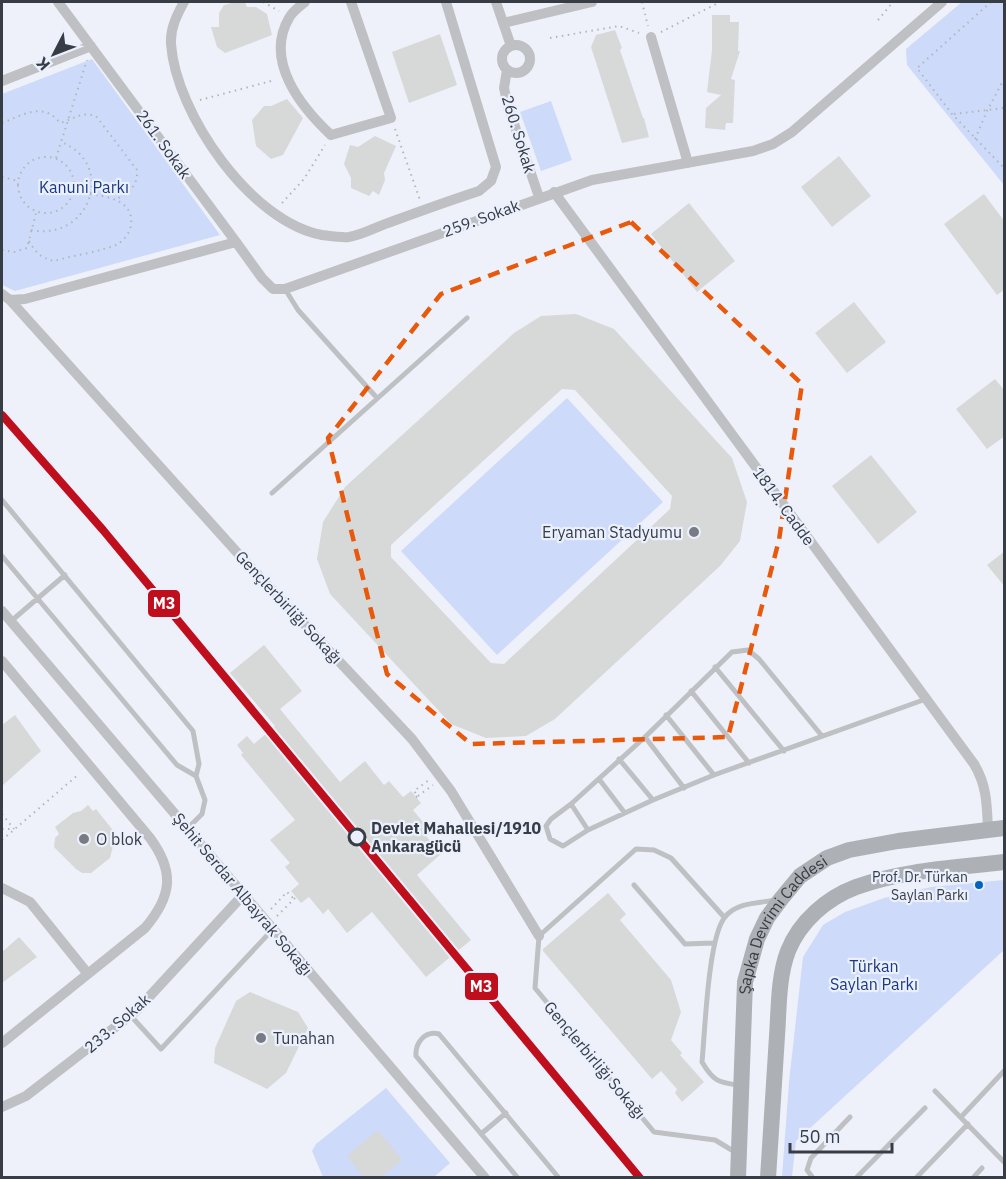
<svg xmlns="http://www.w3.org/2000/svg" width="1006" height="1179" viewBox="0 0 1006 1179" font-family="'IBM Plex Sans',sans-serif">
	<style>
		.green { fill: #cddaf9 }
		.building { fill: #d7d9d9; fill-rule: evenodd }
		.lines { fill: none; stroke-linecap: round; stroke-linejoin: round }
		.path { stroke: #b3b6b9; stroke-width: 2; stroke-dasharray: 1.5 4.5; stroke-linecap: butt }
		.lane { stroke: #bec0c3; stroke-width: 5 }
		.street { stroke: #bec0c3; stroke-width: 10 }
		.primary { stroke: #adb0b4; stroke-width: 16 }
		.metro-1-casing { stroke: #eaf0fd; stroke-width: 12 }
		.metro-1 { stroke: #bf0e1c; stroke-width: 8 }
		.marked { fill: none; stroke: #e8590c; stroke-width: 4.5; stroke-dasharray: 12 8; stroke-linejoin: round }
		.poi-dot { fill: #787b83; stroke: #eaf0fd; stroke-width: 2 }
		.stop-dot { fill: #eaf0fd; stroke: #383c44; stroke-width: 3 }
		.bus-dot { fill: #0065bd; stroke: #eaf0fd; stroke-width: 2 }
		.labels { text-anchor: middle; dominant-baseline: central; stroke-width: 4.5; stroke-linejoin: round; paint-order: stroke }
		.bus-label { font-size: 14px; fill: #383c44; stroke: #eaf0fd; text-anchor: end }
		.street-label { font-size: 16px; fill: #383c44; stroke: #eaf0fd }
		.park-label { font-size: 16px; fill: #1e3882; stroke: #eaf0fd }
		.poi-label { font-size: 16px; fill: #383c44; stroke: #eaf0fd; text-anchor: start }
		.stop-label { font-size: 16px; font-weight: bold; fill: #383c44; stroke: #eaf0fd; text-anchor: start }
		.line-badge { stroke: #eaf0fd; stroke-width: 2 }
		.badge-label { font-size: 16px; text-anchor: middle; font-weight: bold; fill: #fff }
	</style>
	<rect width="100%" height="100%" fill="#eef1f9"/>
	<path class="green" d="M962 2H1004V185L907 65 906 49Z
		M92 59 220 235 15 291 2 285V94Z
		M551 101 572 160 541 171 520 112Z
		M567 398 663 502 497 655 401 551Z
		M1004 880V950L796 1141 792 1176 793 1177H782L789 1082 803 957 823 925 845 912 884 898 931 887Z
		M386 1088 450 1163 434 1177H323L312 1151 316 1144Z"/>
	<path class="building" d="M235 2H245L247 7H256L267 14 272 35 225 53 217 47 211 27H219V13L224 5Z
		M712 15H730V22H739L738 51H740L731 79 735 80 733 123H726L725 130 705 128 706 108 721 95 707 92 712 50Z
		M615 30 622 48 620 50 643 118H644L649 137 622 143 591 47 596 35Z
		M440 34 457 85 409 103 392 52Z
		M287 99 303 118 283 155 271 159 256 146 252 120 264 106H271Z
		M375 136 396 146 384 173 385 180 379 195 373 191 369 196 351 188V178L344 164 350 145 358 147Z
		M839 156 871 196 832 227 801 187Z
		M984 194 1005 222V289L997 295 944 224Z
		M689 203 735 261 697 292 651 234Z
		M854 302 886 342 847 373 815 333Z
		M576 314 614 329 732 458 747 502 740 541 720 566 555 719 526 736 486 738 451 724 330 594 317 559 323 522 345 487 514 333 541 316ZM562 389 575 390 672 496 670 509 504 664 491 663 391 557V545Z
		M995 379 1005 391V436L987 449 956 409Z
		M871 455 917 512 878 544 832 486Z
		M1005 551V587L987 565Z
		M264 645 302 691 280 709 340 782 365 761 384 785 389 781 403 797 411 791 421 803 413 810 427 827 422 831 441 854 417 875 471 940 426 977 372 912 347 933 328 909 323 914 309 897 301 903 291 891 299 884 285 867 290 863 270 840 295 820 241 755 243 753 237 745 247 736 254 744 275 726 230 673Z
		M15 715 41 751 2 786V725Z
		M88 805 93 811 96 809 116 834 110 858 91 873H82L76 869 54 847 55 838 59 834 55 827 73 813 81 811Z
		M608 893 626 914 620 920 671 980 681 1012 671 1040 682 1053 680 1055 704 1082 682 1102 675 1093 677 1089 661 1071 652 1079 543 951V949Z
		M19 937 37 957 2 983V952Z
		M250 992 298 1012 308 1028 286 1073 267 1089 214 1063 215 1048 236 1001Z
		M378 1130 402 1160 380 1178H364L347 1156Z"/>
	<g class="lines">
		<path class="path" d="M263 2 279 11
			M642 2 648 26
			M991 2 917 68 952 114 1004 168
			M878 20 893 2
			M661 32 720 2
			M550 38 619 26 639 33
			M200 100 275 80
			M954 114 1004 108
			M2 123C23 115 43 101 60 123 74 119 81 111 96 116L137 170C138 185 130 192 117 199
			M395 129 420 200
			M975 139 987 111 1004 79
			M18 185a28 28 0 1 1 56 0a28 28 0 1 1-56 0Z
			M56 158 87 60
			M2 177 18 181
			M282 203 304 179 325 145
			M31 230C90 242 117 164 61 142
			M29 241C35 252 41 258 54 261 70 256 104 251 118 244 124 240 130 233 131 225 135 195 94 195 74 192
			M2 250 14 252 27 248 36 213
			M418 796 433 785
			M416 797 418 796 414 791 429 780
			M2 814 14 829
			M2 829H14
			M2 840 79 774
			M271 909 287 892 294 899
			M277 916 296 897"/>
		<path class="lane" d="M285 289 298 310 377 398
			M272 493 467 318
			M2 500 193 731 199 764 196 776 205 800 202 814 187 829
			M2 556 177 765 196 776
			M10 622 65 575
			M715 667 784 751
			M691 691 749 763
			M666 715 714 775
			M822 736 759 659 748 650 732 652 645 737 571 804 551 819 546 826 550 839 563 846 588 830 653 800 714 775 926 699
			M645 737 684 788
			M619 759 653 800
			M599 779 624 812
			M571 804 588 830
			M634 885 685 944 714 943
			M724 917 671 858 654 850 636 849 539 936 535 988 654 1132 715 1140 735 1152
			M131 1016 161 1049 273 929
			M739 1085C719 1083 713 1081 702 1062 705 1032 708 937 725 917 736 902 760 903 776 900
			M935 1091 1004 1162
			M961 1117 1004 1071
			M481 1134 506 1113
			M518 1178 416 1056C415 1043 425 1030 439 1034L559 1178
			M813 1178 807 1170 811 1158 850 1117
			M856 1178 925 1108
			M916 1178 968 1124
			M973 1178 982 1168"/>
		<path class="street" d="M58 2 236 242
			M184 2C177 15 170 28 171 44 176 114 251 222 322 235 330 236 342 238 349 237 362 235 376 227 388 223 418 212 448 201 479 191L491 181 496 167 446 2
			M305 2C300 6 292 12 289 18 264 61 301 107 331 135L391 118 351 2
			M496 2 511 46
			M503 23 592 2
			M651 37 688 163
			M502 59a14 14 0 1 1 28 0a14 14 0 1 1-28 0Z
			M507 70 504 88 508 106 539 197
			M2 81 91 46
			M554 192 974 764C987 785 987 806 988 830
			M2 294 10 300 25 299 236 242 262 278 273 289H285L592 180 753 151 773 144 792 132 942 2
			M10 300 243 559 412 739 451 791 539 936
			M2 611 485 1178
			M2 661 150 838C175 872 172 896 145 928L2 1043
			M2 888 30 902 88 974
			M2 1107 26 1096 136 1011 243 895"/>
		<g class="primary">
			<path id="s1" d="M738 1178 745 982 757 939 767 918 781 899 800 876 827 858 849 850 898 841 1004 828"/>
			<path d="M768 1178C771 1130 774 1083 777 1036 779 1009 778 977 788 951 800 921 827 898 856 887 903 870 955 868 1004 862"/>
		</g>
		<defs>
			<path id="metro-1" d="M2 415 103 530 640 1178"/>
		</defs>
		<use href="#metro-1" class="metro-1-casing"/>
		<use href="#metro-1" class="metro-1"/>
	</g>
	<path class="marked" d="M631 222 802 384 779 540 728 737 471 744 387 674 328 438 441 294Z"/>
	<g class="poi-dot">
		<circle cx="694" cy="532" r="6"/>
		<circle cx="84" cy="839" r="6"/>
		<circle cx="261" cy="1038" r="6"/>
	</g>
	<circle class="stop-dot" cx="357" cy="837" r="8"/>
	<circle class="bus-dot" cx="979" cy="885" r="5"/>
	<g class="labels">
		<g class="bus-label">
			<text x="968" y="877">Prof. Dr. Türkan<tspan x="968" dy="18">Saylan Parkı</tspan></text>
		</g>
		<g class="street-label">
			<text transform="translate(519 134) rotate(73)">260. Sokak</text>
			<text transform="translate(164 144) rotate(54)">261. Sokak</text>
			<text transform="translate(481 218) rotate(-20)">259. Sokak</text>
			<text transform="translate(784 506) rotate(54)">1814. Cadde</text>
			<text transform="translate(289 607) rotate(47)">Gençlerbirliği Sokağı</text>
			<text transform="translate(243 894) rotate(50)">Şehit Serdar Albayrak Sokağı</text>
			<text stroke="none"><textPath href="#s1" startOffset="266">Şapka Devrimi Caddesi</textPath></text>
			<text transform="translate(117 1023) rotate(-41)">233. Sokak</text>
			<text transform="translate(595 1060) rotate(50)">Gençlerbirliği Sokağı</text>
		</g>
		<g class="park-label">
			<text x="84" y="187">Kanuni Parkı</text>
			<text x="874" y="966">Türkan<tspan x="874" dy="18">Saylan Parkı</tspan></text>
		</g>
		<g class="poi-label">
			<text x="682" y="532" text-anchor="end">Eryaman Stadyumu</text>
			<text x="96" y="839">O blok</text>
			<text x="273" y="1038">Tunahan</text>
		</g>
		<g class="stop-label">
			<text x="371" y="828">Devlet Mahallesi/1910<tspan x="371" dy="18">Ankaragücü</tspan></text>
		</g>
	</g>
	<g class="line-badge">
		<rect x="147" y="589" width="34" height="29" rx="6" fill="#bf0e1c"/>
		<rect x="464" y="972" width="35" height="29" rx="6" fill="#bf0e1c"/>
	</g>
	<g class="badge-label">
		<text x="164" y="609">M3</text>
		<text x="481" y="992">M3</text>
	</g>
	<rect width="1006" height="1179" fill="none" stroke="#383c44" stroke-width="6"/>
	<g transform="translate(54 54) rotate(228)" stroke="#eaf0fd" stroke-width="4.5" paint-order="stroke">
	<path d="M0-4.5L10 22L0 15L-10 22Z" fill="#383c44"/>
	<text y="-9" font-size="16" font-weight="bold" text-anchor="middle" fill="#383c44">K</text>
	</g>
	<path d="M790 1143v9h102v-9" fill="none" stroke="#383c44" stroke-width="3"/>
	<text x="799" y="1143" font-size="18" fill="#383c44" stroke="#eaf0fd" stroke-width="4.5" paint-order="stroke">50 m</text>
</svg>
